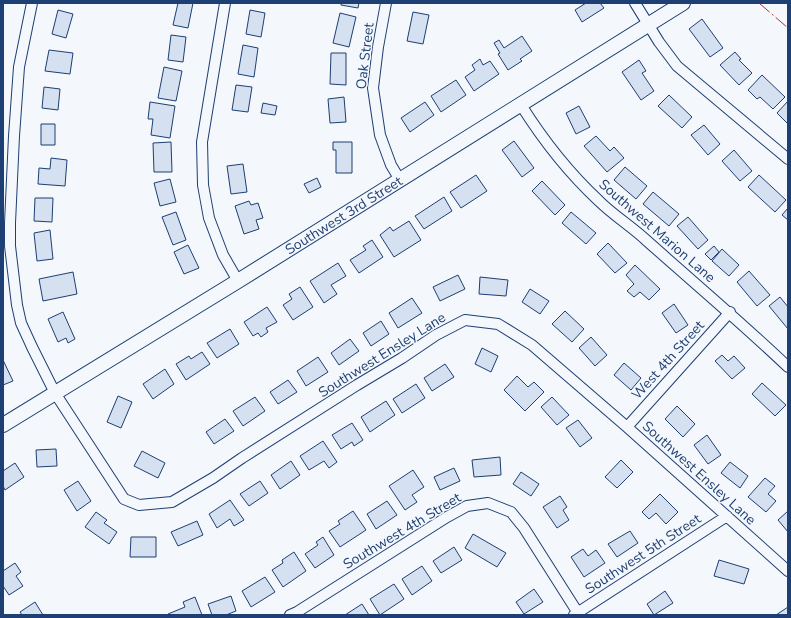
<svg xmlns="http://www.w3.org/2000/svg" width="791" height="618" viewBox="0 0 791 618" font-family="'Nunito Sans',sans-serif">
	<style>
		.building { fill: #d5e0f0; stroke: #1d3f73 }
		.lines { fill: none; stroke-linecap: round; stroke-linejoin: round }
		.minor-casing { stroke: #1d3f73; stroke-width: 12 }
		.secondary-casing { stroke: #1d3f73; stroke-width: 16 }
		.minor { stroke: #f4f7fb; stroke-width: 10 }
		.secondary { stroke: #f4f7fb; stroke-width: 14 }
		.power { stroke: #c62828; stroke-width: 1; stroke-dasharray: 14 3 2 3; stroke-linecap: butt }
		.labels { text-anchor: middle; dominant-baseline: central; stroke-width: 3; stroke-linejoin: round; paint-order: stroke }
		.street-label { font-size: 14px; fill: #1d3f73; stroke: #f4f7fb }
	</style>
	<rect width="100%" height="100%" fill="#f4f7fb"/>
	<path class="building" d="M178 3H193L188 28 173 25Z
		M341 3H359L358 8 341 5Z
		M586 3H600L604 8 582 22 575 10Z
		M58 10 73 14 66 38 52 34Z
		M250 10 265 13 261 37 246 34Z
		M413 12 429 15 423 44 407 41Z
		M340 13 356 17 349 47 333 43Z
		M702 19 723 48 710 57 689 29Z
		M171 35 186 37 183 62 168 60Z
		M522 36 532 51 520 59 522 61 508 70 498 54 500 53 494 43 499 40 504 48Z
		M243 45 258 48 254 77 238 74Z
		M49 50 73 53 70 74 45 71Z
		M735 52 741 59 739 60 752 73 739 85 720 65Z
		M331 53H346V85L330 84Z
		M480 59 483 65 490 61 499 74 474 91 465 77 475 70 472 65Z
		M639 60 646 71 642 73 654 91 641 100 622 72Z
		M164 67 182 71 176 101 158 98Z
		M762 75 785 97 773 109 760 97 757 99 748 90Z
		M456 80 466 95 441 112 431 96Z
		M236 85 252 87 248 112 232 110Z
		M44 87 60 89 58 110 42 108Z
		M669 95 692 117 682 128 658 106Z
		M344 97 346 122 330 123 328 99Z
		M788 101V124L777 113Z
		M150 102 175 106 170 138 151 135 153 119H148Z
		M425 102 434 115 410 132 401 118Z
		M263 103 277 106 275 115 261 113Z
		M579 106 590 127 576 134 566 113Z
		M41 124H55V145H41Z
		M704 125 720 144 708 155 691 135Z
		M596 136 610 151 614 147 624 158 607 172 584 146Z
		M514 141 534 168 522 177 502 150Z
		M171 142 172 172H154L153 143Z
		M333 142H352V173H336V150H333Z
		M734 150 752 171 740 181 722 161Z
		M51 158 67 160 65 186 38 184 39 168 50 169Z
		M243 164 247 192 231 194 227 166Z
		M625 167 647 186 636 199 614 180Z
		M476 175 487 191 461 208 450 192Z
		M759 175 786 200 775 212 748 187Z
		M317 178 321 187 309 193 304 184Z
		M170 179 176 202 160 206 154 183Z
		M542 181 565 205 555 215 532 191Z
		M653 192 679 214 669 226 643 204Z
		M444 197 452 211 424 229 415 216Z
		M35 198H53L52 222 34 221Z
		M249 201 251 205 258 203 263 218 256 220 259 229 244 234 235 206Z
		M788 208V220L782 215Z
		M176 212 186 240 173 245 162 217Z
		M571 212 596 233 586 244 562 223Z
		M688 217 708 240 698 249 677 226Z
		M409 221 421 240 394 257 380 235 390 227 393 231Z
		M50 230 53 259 37 261 34 233Z
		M372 240 383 257 359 273 350 260 366 250 363 246Z
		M608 243 627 263 615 273 597 254Z
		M188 245 199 268 184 274 174 252Z
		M714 246 719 252 711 260 705 254Z
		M722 249 739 265 729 276 712 261Z
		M338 263 346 276 331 285 337 294 324 303 310 281Z
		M635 265 660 289 649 300 640 292 634 297 627 291 634 284 626 275Z
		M749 271 770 295 757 306 737 282Z
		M73 272 77 294 43 301 39 279Z
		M458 275 465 289 440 301 433 287Z
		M480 277 508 280 506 296 479 294Z
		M300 287 313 307 293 320 283 305 292 299 289 294Z
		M530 289 549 301 540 314 522 302Z
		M780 297 788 307V329L769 306Z
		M412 298 422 313 398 328 389 313Z
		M674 304 688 325 676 333 662 313Z
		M267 307 277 322 266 328 268 332 261 337 258 333 253 336 244 322Z
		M565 311 584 329 572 342 552 324Z
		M63 312 75 339 68 343 66 338 58 342 48 319Z
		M381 321 389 334 371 346 363 333Z
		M230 329 239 344 217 358 207 343Z
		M591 337 607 355 595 366 579 348Z
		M350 339 359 351 339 365 331 353Z
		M482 348 498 356 491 372 475 364Z
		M202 352 210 364 186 380 176 364 189 356 191 359Z
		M722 355 728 361 734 356 745 368 732 379 715 361Z
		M318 357 328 372 306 386 297 371Z
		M3 360 13 381 3 385Z
		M624 363 641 378 631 390 614 375Z
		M445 364 454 377 432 391 424 378Z
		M165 369 174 384 153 399 143 384Z
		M517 376 528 387 534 382 544 392 525 411 504 390Z
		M288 380 297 392 278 404 270 392Z
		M762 383 786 405 775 416 752 394Z
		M416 384 425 398 402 413 393 399Z
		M118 396 132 402 121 428 107 422Z
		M255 397 265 411 243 426 233 411Z
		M552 397 569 415 557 425 541 407Z
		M386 401 395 415 370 432 361 417Z
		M677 406 695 424 683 437 665 419Z
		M225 419 234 431 214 444 206 432Z
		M578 420 592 438 580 447 566 428Z
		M352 423 363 440 354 446 352 442 341 449 332 435Z
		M707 435 721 455 708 464 694 445Z
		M323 441 337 462 329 468 324 461 309 470 300 456Z
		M56 449 57 466 37 467 36 450Z
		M142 451 165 463 158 478 134 466Z
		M500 457 501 475 474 477 472 460Z
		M621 460 633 472 617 488 605 477Z
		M291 461 300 475 280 489 271 475Z
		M730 462 748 476 740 488 721 473Z
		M15 463 24 477 5 490 3 486V471Z
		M454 468 460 481 440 490 434 477Z
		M413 470 424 487 412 495 417 502 405 510 389 486Z
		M521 472 539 484 531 496 513 484Z
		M765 478 775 486 768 494 776 501 766 512 748 497Z
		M78 481 91 501 77 511 64 490Z
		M260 481 268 493 249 506 240 494Z
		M660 494 678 512 666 524 656 513 649 519 642 512Z
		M560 496 567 507 563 510 569 520 557 528 543 507Z
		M230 500 244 520 234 526 230 519 217 528 209 514Z
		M387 501 397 515 376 529 367 514Z
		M353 511 366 530 340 547 329 531 340 524 338 521Z
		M788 511V532L778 520Z
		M96 512 107 520 104 523 117 532 109 544 85 527Z
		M197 521 203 535 178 546 171 532Z
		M630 531 638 543 617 557 608 544Z
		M473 534 506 553 497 567 465 548Z
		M131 537H156V557H130Z
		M323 537 334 555 315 568 305 554 318 545 316 542Z
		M454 547 462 560 441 573 433 561Z
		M583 549 588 556 596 550 605 563 584 577 571 557Z
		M294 552 306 571 283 587 272 570 283 563 282 560Z
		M719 560 749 569 744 584 714 576Z
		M15 563 21 572 16 576 23 586 9 595 3 586V571Z
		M422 566 432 581 412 595 402 579Z
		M265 577 275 592 251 607 242 591Z
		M394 584 404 599 380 615 370 599Z
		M534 589 543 602 524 614 516 602Z
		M665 591 673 603 654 615 647 604Z
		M231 596 236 611 226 615H212L208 604Z
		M195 597 202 615H168V614L185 607 183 602Z
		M35 602 43 615H22L20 612Z
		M362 604 369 615H345Z
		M788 607V615H776Z"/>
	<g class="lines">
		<defs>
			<path id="minor" d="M32 3 19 67 14 136 10 223V246L17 305 21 323 32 347 55 393 124 499 139 505 172 502 213 478 242 458 357 385 402 358 436 335 465 320 498 324 532 345 627 427 788 571
				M225 3 202 142 203 185 209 218 223 255 238 281
				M386 3 378 47 373 88 380 135 391 165 400 180
				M635 3 659 42 677 66 788 159
				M521 105C543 140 569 173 599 201 613 215 631 226 646 240 693 282 742 323 788 367
				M627 427 730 312
				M290 615 297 612 447 517 467 506 488 503 511 512 524 528 578 613
				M574 615 727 516"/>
			<g id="secondary">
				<path id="s1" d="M3 425 238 281 683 3"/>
			</g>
		</defs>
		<use href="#minor" class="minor-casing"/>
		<use href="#secondary" class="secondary-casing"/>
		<use href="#minor" class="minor"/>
		<use href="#secondary" class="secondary"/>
		<path class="power" d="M759 3 788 28"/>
	</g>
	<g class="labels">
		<g class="street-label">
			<text transform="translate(365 56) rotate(-83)">Oak Street</text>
			<text stroke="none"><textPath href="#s1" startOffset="400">Southwest 3rd Street</textPath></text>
			<text transform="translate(657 231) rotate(41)">Southwest Marion Lane</text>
			<text transform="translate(382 355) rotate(-32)">Southwest Ensley Lane</text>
			<text transform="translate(668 360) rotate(-48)">West 4th Street</text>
			<text transform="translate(699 473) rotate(42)">Southwest Ensley Lane</text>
			<text transform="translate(402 531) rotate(-31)">Southwest 4th Street</text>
			<text transform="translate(643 554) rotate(-33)">Southwest 5th Street</text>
		</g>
	</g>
	<rect width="791" height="618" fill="none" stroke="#1d3f73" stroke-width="8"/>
</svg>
